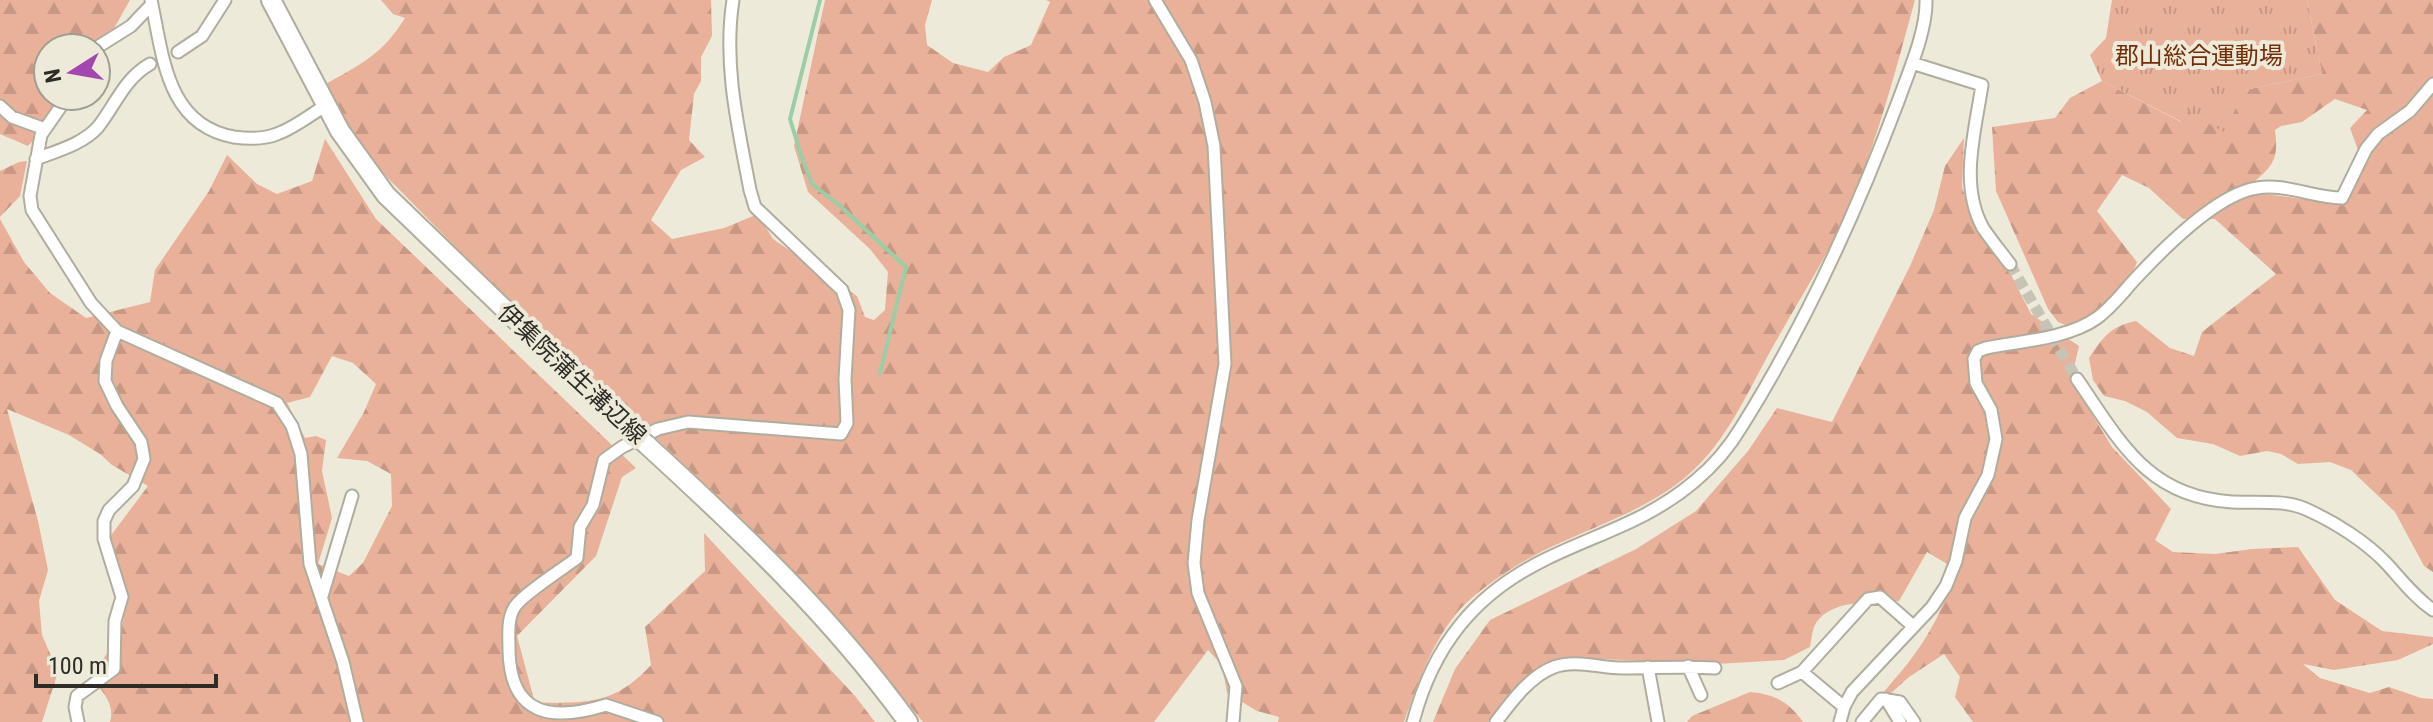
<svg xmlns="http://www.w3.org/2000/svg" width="2433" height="722" viewBox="0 0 2433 722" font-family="'Roboto Condensed','Noto Sans JP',sans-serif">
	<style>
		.forest { fill: url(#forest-firs); fill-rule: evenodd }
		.park { fill: url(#park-tufts) }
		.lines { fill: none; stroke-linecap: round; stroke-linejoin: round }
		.stream { stroke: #99cea6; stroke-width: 4 }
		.street-tunnel { stroke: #c7c4b6; stroke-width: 11; stroke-dasharray: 11 5.5; stroke-linecap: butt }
		.street-casing { stroke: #b0ad9e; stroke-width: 15 }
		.primary-casing { stroke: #b0ad9e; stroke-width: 22 }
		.street { stroke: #fff; stroke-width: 11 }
		.primary { stroke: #fff; stroke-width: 18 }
		.primary-bridge-casing { stroke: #b0ad9e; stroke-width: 22; stroke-linecap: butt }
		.primary-bridge { stroke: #fff; stroke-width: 18 }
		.labels { text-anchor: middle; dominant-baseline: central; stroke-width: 8; stroke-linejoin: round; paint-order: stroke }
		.park-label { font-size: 24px; fill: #732d06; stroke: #edeada }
		.street-label { font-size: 24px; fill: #2d2c26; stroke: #edeada }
	</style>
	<defs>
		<pattern id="forest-firs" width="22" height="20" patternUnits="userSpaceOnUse" patternTransform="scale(2)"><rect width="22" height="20" fill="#e9b199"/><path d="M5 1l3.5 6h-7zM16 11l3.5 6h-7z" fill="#c89884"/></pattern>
		<pattern id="park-tufts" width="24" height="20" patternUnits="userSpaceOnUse" patternTransform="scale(2)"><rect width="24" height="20" fill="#e9b199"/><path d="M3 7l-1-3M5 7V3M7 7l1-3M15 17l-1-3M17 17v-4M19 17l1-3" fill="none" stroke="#c89884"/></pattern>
	</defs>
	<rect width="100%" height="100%" fill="#edeada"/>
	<path class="forest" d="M0 0H130L112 32 96 48H48V96H67L58 114 28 146 0 134Z
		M381 0H711L712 36 701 57V81L694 94 689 140 705 157 681 170 651 220 672 239 724 228 758 214 773 239 857 296 865 317 874 320 885 310 888 272 870 249 808 192 794 146 825 0H932L925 25 927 45 953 63 988 72 1004 57 1031 45 1050 2 1046 0H1915C1897 66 1879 133 1854 196 1832 250 1799 299 1771 350 1746 395 1727 441 1688 475 1649 509 1595 526 1549 548 1521 561 1476 590 1456 614 1431 645 1417 685 1404 722H1278L1279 717 1257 711 1227 693 1222 665 1208 650 1154 722H923L866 652 746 523 661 443 559 352 374 164 324 85C361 64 382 55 405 18L393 14Z
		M2307 0H2433V572L2424 566 2395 512 2351 470 2330 462 2298 464 2281 454 2267 451 2240 456 2213 444 2177 438 2147 412 2125 401 2104 396 2093 380 2089 358C2103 337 2111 326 2136 321L2170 348 2194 356 2202 332 2276 274 2215 219H2183L2149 188 2122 175 2097 211 2137 262C2124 293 2119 318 2086 333L2058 322 2048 309 1996 191 1992 127 2055 118 2070 98 2102 81 2181 122 2188 111 2245 90 2322 74ZM2335 99 2367 110 2350 128 2359 153 2366 162 2353 188 2339 204 2258 193 2256 180C2276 164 2278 155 2275 130L2281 126 2302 122Z
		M1964 138 1962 187 1973 222 2006 265 2031 314 2079 346 2071 380 2112 447 2171 509 2155 540 2173 552 2215 554 2252 549 2298 547 2335 600 2382 631 2433 637V644L2398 660 2334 670 2303 664 2320 678 2370 693 2389 687 2421 698 2433 699V722H1973L1955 697 1960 677 1944 654 1909 677 1869 713C1880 694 1894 681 1908 663 1930 635 1947 603 1954 568L1927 552 1899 601C1873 602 1826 599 1814 627 1812 633 1811 641 1810 647L1784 660 1716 664 1576 658 1537 671 1505 698 1488 722H1433L1455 669 1490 620 1636 549 1696 511 1748 451 1777 408 1832 422 1910 266 1934 210 1945 166Z
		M325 139 376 219 636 468 622 477 596 556 517 636 535 703C588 702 613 706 651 665L645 627 705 571 704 533 855 696 875 722H110C116 703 100 689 89 675 102 660 119 643 123 622 127 604 111 560 106 542L148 486 112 465 100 454 69 435 7 409 38 521 48 570 39 601 42 635 58 672 42 722H0V219L24 262 50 293 86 318 150 302 155 270 209 191 227 155 257 184 277 194 312 181ZM332 356 353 363 376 384 364 412 337 458 367 461 391 474 392 506 363 563 349 576 318 564 332 518 322 471 326 440 316 436 305 438 287 403 310 397Z
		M27 161 20 196 0 217V171L19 162Z
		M1750 692C1774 694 1789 702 1803 722H1687L1692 716Z"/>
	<path class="park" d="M2112 0H2307L2322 74 2245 90 2224 132 2188 112 2182 122 2102 81 2090 55 2106 38Z"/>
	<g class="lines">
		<path class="stream" d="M820 0 790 119 801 155 812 184 839 205 906 267 880 373"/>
		<path class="street-tunnel" d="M2010 264 2077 379"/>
		<defs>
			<path id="street" d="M151 0C163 55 166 125 234 137 248 139 264 139 277 134 294 128 310 115 325 106
				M1155 0 1191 60 1205 102 1214 146 1225 364 1198 520 1194 563 1198 593 1236 686 1233 722
				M96 48 131 26 152 4
				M178 52 202 36 225 0
				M1912 63 1982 85C1975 132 1959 185 1983 228 1991 240 2001 252 2010 264
				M68 96 41 135 30 196 32 210 91 303 117 331 277 403 292 426 301 454 310 564 343 662 357 722
				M0 106 12 117 45 129
				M36 159C57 151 83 144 98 127 116 104 124 79 150 64
				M2077 379C2120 441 2147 497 2232 502 2258 503 2287 499 2310 511 2336 523 2366 542 2386 563 2401 579 2414 597 2433 610
				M322 596 352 496
				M1688 666 1701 695
				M1648 667 1658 722
				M1802 672 1844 707
				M1778 683 1802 672 1868 599 1880 597 1913 626
				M1886 699 1900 722
				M78 722 75 707 77 696 114 669 115 621 122 597 104 539V521L109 510 133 486 144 459 141 442 117 406 105 381 106 361 117 331
				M657 722 606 705C552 722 510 716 509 650 509 637 507 620 514 608 520 596 564 568 577 558L580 527 593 505 604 460 622 447 658 429 688 422 841 434 847 423 845 379 849 310 842 290 755 207 750 190C738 127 723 64 733 0
				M1413 722C1433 646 1474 594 1546 559 1599 533 1648 521 1695 481 1712 467 1730 446 1742 426 1804 327 1858 208 1899 99 1909 71 1927 30 1926 0
				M1496 722C1511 702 1530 676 1554 667 1575 659 1600 668 1622 668 1653 668 1684 666 1715 668
				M1840 722 1844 707 1852 692 1932 607 1946 586 1956 561 1965 518 1988 475 1996 439 1991 410 1976 383 1974 359 1978 351 1986 348C2021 341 2067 339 2097 318 2112 307 2123 292 2136 278 2163 249 2217 194 2257 188 2285 183 2314 198 2342 198L2366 149 2378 134 2410 111 2433 84
				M1862 722 1881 699 1900 702 1914 722"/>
			<path id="primary" d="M271 0 340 131 386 195 632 432
				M647 445C743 533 831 616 908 722"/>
		</defs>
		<use href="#street" class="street-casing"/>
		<use href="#primary" class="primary-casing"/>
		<use href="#street" class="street"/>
		<use href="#primary" class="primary"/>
		<defs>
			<path id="primary-bridge" d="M632 432 647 445"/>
		</defs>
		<use href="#primary-bridge" class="primary-bridge-casing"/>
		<use href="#primary-bridge" class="primary-bridge"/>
	</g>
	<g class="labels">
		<g class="park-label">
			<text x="2199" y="56">郡山総合運動場</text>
		</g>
		<g class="street-label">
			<text transform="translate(572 374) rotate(43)">伊集院蒲生溝辺線</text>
		</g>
	</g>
	<g transform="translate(72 72) rotate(259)"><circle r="38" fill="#edeada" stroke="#a09e92" stroke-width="2"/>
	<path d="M0-6L14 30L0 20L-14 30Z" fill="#a446af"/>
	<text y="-12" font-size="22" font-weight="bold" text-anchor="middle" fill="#2d2c26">N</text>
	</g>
	<path d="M36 674v12h180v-12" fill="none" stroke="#2d2c26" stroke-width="4"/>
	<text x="48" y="674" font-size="24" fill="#2d2c26" stroke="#edeada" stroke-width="6" paint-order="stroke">100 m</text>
</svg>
